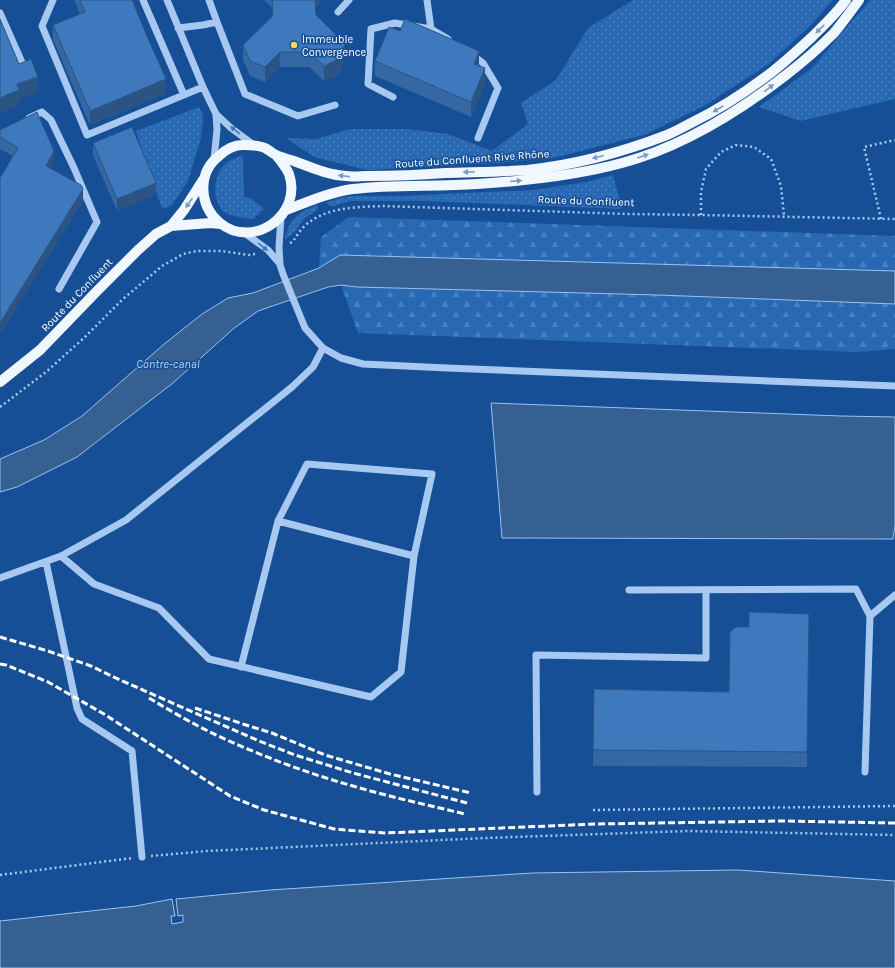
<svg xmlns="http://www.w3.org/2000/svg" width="895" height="968" viewBox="0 0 895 968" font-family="Karla,sans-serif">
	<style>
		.grass { fill: url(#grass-dots) }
		.forest { fill: url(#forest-firs) }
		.water { fill: #365f92; stroke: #99c4f4 }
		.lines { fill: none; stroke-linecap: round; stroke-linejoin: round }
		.path { stroke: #a7c9f1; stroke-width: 2.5; stroke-dasharray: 2 3; stroke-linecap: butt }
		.minor { stroke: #a7c9f1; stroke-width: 7 }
		.major { stroke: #f1f7ff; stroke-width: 10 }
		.rail { stroke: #fff; stroke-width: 3; stroke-dasharray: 7 3; stroke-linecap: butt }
		.wall { fill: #3567a3 }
		.shaded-wall { fill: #2b5484 }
		.building { fill: #3e78bd; stroke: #2b5484 }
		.oneway { fill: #799bc5 }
		.oneway2 { fill: #4274b1 }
		.poi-dot { fill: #ffd167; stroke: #164f95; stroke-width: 1.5 }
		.labels { text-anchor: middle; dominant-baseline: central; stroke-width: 3; stroke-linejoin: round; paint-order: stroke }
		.poi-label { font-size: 11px; fill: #fff; stroke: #164f95; text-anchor: start }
		.street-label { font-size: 11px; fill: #fff; stroke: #164f95 }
		.water-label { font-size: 12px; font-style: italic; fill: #b3d3f8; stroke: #164f95 }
	</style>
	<defs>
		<pattern id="grass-dots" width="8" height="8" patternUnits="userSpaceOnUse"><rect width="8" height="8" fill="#2969b4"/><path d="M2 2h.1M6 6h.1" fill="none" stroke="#4980bf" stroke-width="1.8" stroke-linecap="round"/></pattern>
		<pattern id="forest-firs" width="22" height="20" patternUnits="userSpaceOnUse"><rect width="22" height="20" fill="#2969b4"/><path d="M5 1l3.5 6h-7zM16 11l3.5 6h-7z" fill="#4980bf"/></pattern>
	</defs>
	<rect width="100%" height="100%" fill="#164f95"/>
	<path class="grass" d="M633 0H833L810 26 770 63 704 106 644 135 553 158 497 163 367 170 314 157 286 138 317 139 349 129H407L448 134 492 151 528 124 521 103 556 80 588 28Z
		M870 0H895V99L800 121 759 107 812 68Z
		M199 107 203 116 201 138 188 181 172 205 162 209 136 131Z
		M243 155 244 197 252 199 264 209 253 219C246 218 228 216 223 211 212 200 213 176 224 165 229 160 236 158 243 155Z
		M613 175 622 209 426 201H350L333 206H330L327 204V202L349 196H400L533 190 587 182Z
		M317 205 318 208C315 213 310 214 305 218 297 226 296 234 285 239 290 218 297 213 317 205Z"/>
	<path class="forest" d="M349 217 895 236V271L340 255 319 268 321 237Z
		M341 285 357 287 658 295 895 304V349L858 352 358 333Z"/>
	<path class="water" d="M340 255 895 271V304L658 295 357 287 341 285 328 287 258 311 233 329 173 383 77 457 17 487 0 492V459L44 440 82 416 163 345 202 314 228 298 253 293 319 268Z
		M491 403 841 416 895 417V526L893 539 502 538Z
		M738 870 895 881V968H0V921L136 906 172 899 175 916H171L172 924 183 922V915L178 916 176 899 270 890 532 873Z"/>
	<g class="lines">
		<path class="path" d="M701 215V192L706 169 721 152 736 145 754 147 771 159 781 186 784 216
			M881 219 864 147 895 140
			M290 243C294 241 295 238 298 234 301 229 306 224 311 221 331 207 359 207 383 206L629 214 701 215 895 219
			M0 407 46 372 85 337 123 299 162 266 183 254 197 251H221L249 255 255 254
			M593 810 895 806
			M151 856 207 851 485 838 687 831 895 835
			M0 875 132 858"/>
		<path class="minor" d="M53 0 42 26 87 135 203 87
			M143 0 184 95
			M167 0 203 87 216 114 231 128 254 145
			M209 0 217 22
			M427 0 431 29
			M338 12 349 0
			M0 13 24 67
			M178 28 203 25 217 22 245 94 298 116 335 105
			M471 54 483 63 498 88 478 138
			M393 97 368 84 371 29 395 23 431 29 448 39
			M29 118 42 112 51 120 74 168 97 222 59 289
			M214 159 217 130 216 114
			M281 217 279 247 280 265 283 274 305 328 323 348 341 358 363 364 447 368 895 386
			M243 232 268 250 280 264
			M278 521 307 464 432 474 414 556
			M61 556 94 584 159 608 209 659 371 697 401 672 414 556 278 521 241 667
			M46 562 77 708 82 719 132 751 142 857
			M0 578 61 556 126 520 292 387 313 367 323 348
			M629 590 856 589 870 616
			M865 772 870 616 895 595
			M537 792 536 655 706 658V590"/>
		<path class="major" d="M276 155C281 161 286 167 289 174 303 215 253 250 220 223 199 206 197 173 219 156 225 150 234 145 243 145 250 145 258 145 265 148 269 150 272 153 276 155 282 158 288 159 294 161 310 167 328 175 346 176 353 177 361 176 368 176 394 176 420 175 445 173 472 172 500 172 527 170 574 165 623 152 667 135 675 132 683 127 691 123 720 109 746 92 772 72 786 61 799 49 812 37 824 25 836 14 846 0
			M286 210C307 202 330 192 353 189 394 184 435 187 477 184 526 181 574 176 622 163 682 147 737 113 786 75 803 62 819 48 834 33 843 22 851 11 859 0
			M171 226 210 223 221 224
			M0 382 40 350 97 291 138 250 156 234 171 226 184 210 203 180"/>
		<path class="rail" d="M0 637 48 651 91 666 120 680 259 741 295 755 353 773 467 803
			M0 664 6 665 48 682 104 714 230 796 264 810 334 829 385 833 595 824 781 821 895 823
			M149 698C174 713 200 728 227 740 267 758 310 774 353 786 390 797 428 805 465 814
			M195 708 246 725 272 733 325 755 390 774 471 793"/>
	</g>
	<path class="wall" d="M74 0H132L166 93 90 125 53 40V25L80 14Z
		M264 0H322L315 7 316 15 345 59 339 74 324 81 309 67H280L265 82 250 76 243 60V45L272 16V8Z
		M375 61 479 66 485 84 471 117 375 76Z
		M0 130 54 163 51 168 83 201 0 334V178L13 156 0 149Z
		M93 143 156 194 117 211 93 155Z
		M809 614 807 767 593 766 594 689 729 692 749 627Z"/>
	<path class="shaded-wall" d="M315 0H322L315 7Z
		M345 44V59L339 74 324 81V66Z
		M479 51V66L474 64Z
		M280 52V67L265 82V67Z
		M485 68V84L471 117V102Z
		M38 77V92L19 99V105L0 113V98L17 84Z
		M166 79V93L90 125V111Z
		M54 151V163L46 177V166Z
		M156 183V194L117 211V199Z
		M83 189V201L0 334V323Z"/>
	<path class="building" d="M80 0H132L147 36 166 79 90 111 53 25 85 12Z
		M272 0H315L316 15 345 44 339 59 324 66 309 52H280L265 67 250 61 243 45 273 16Z
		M0 19 19 64 31 59 38 77 17 84 19 90 0 98Z
		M405 19 479 51 474 64 485 68 471 102 375 61 389 27 400 31Z
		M37 112 54 151 46 166 81 185 83 189 0 323V178L18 148 0 137V130Z
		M132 127 156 183 117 199 93 143Z
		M749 612 809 614 807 752 593 750 594 689 729 692 730 632 736 627H749Z"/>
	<defs><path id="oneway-solid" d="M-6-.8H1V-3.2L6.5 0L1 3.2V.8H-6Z"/></defs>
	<g class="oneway">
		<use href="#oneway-solid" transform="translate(820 29) rotate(136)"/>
		<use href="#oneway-solid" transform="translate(769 88) rotate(-37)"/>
		<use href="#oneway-solid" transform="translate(718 109) rotate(150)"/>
		<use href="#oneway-solid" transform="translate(643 156) rotate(-19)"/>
		<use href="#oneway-solid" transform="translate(598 157) rotate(166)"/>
		<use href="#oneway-solid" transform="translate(469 172) rotate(177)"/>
		<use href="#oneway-solid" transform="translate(344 176) rotate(-173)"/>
		<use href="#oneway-solid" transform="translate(516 181) rotate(-5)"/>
		<use href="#oneway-solid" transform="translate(189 203) rotate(125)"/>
	</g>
	<g class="oneway2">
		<use href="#oneway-solid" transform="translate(235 130) rotate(-141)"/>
		<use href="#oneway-solid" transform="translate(263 247) rotate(39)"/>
	</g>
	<circle class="poi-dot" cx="294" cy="45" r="4"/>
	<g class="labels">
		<g class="poi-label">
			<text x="302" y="39">Immeuble<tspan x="302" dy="13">Convergence</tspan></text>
		</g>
		<g class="street-label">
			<text transform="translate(472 159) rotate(-4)">Route du Confluent Rive Rhône</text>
			<text transform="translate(586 201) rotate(2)">Route du Confluent</text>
			<text transform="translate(77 295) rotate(-46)">Route du Confluent</text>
		</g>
		<g class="water-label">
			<text x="168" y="364">Contre-canal</text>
		</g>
	</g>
</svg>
